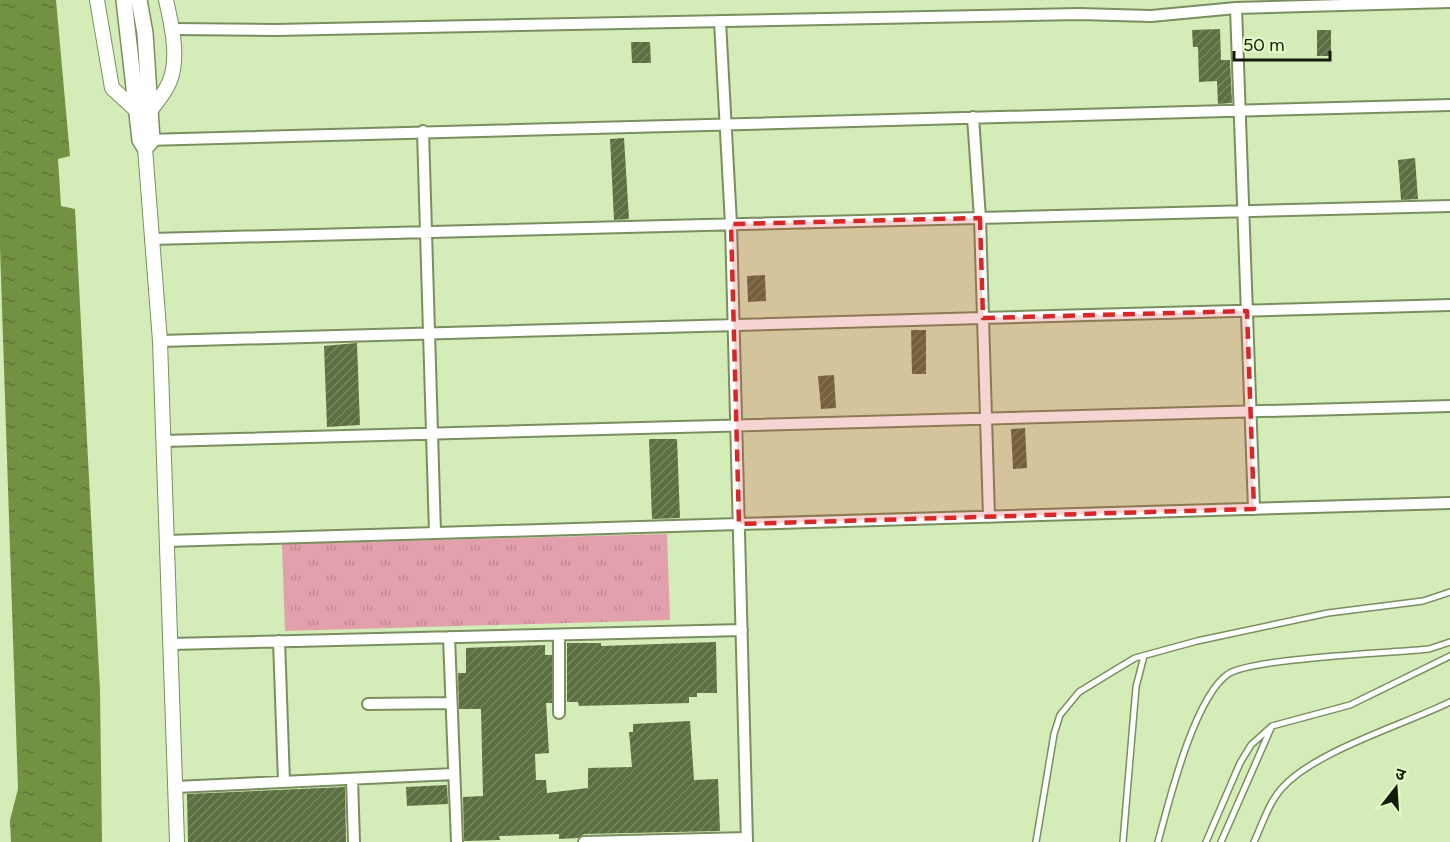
<svg xmlns="http://www.w3.org/2000/svg" width="1450" height="842" viewBox="0 0 1450 842" font-family="Figtree,'Noto Sans Devanagari',sans-serif">
	<style>
		.grass { fill: url(#grass-tufts) }
		.water { fill: url(#water-ripples) }
		.building { fill: url(#building-hatch) }
		.lines { fill: none; stroke-linecap: round; stroke-linejoin: round }
		.service-casing { stroke: #7a8f5f; stroke-width: 8 }
		.minor-casing { stroke: #7a8f5f; stroke-width: 14 }
		.tertiary-casing { stroke: #7a8f5f; stroke-width: 16 }
		.secondary-casing { stroke: #7a8f5f; stroke-width: 18 }
		.service { stroke: #fff; stroke-width: 5 }
		.minor { stroke: #fff; stroke-width: 10 }
		.tertiary { stroke: #fff; stroke-width: 14 }
		.secondary { stroke: #fff; stroke-width: 15 }
		.marked { fill: #d62828; fill-opacity: 0.2; stroke: #d62828; stroke-width: 4.5; stroke-dasharray: 12 8; stroke-linejoin: round }
	</style>
	<defs>
		<pattern id="grass-tufts" width="24" height="20" patternUnits="userSpaceOnUse" patternTransform="scale(1.5)"><rect width="24" height="20" fill="#e1a0ab"/><path d="M3 7l-1-3M5 7V3M7 7l1-3M15 17l-1-3M17 17v-4M19 17l1-3" fill="none" stroke="#c08992"/></pattern>
		<pattern id="water-ripples" width="26" height="14" patternUnits="userSpaceOnUse" patternTransform="scale(1.5)"><rect width="26" height="14" fill="#719241"/><path d="M2 4q2-2 4 0t4 0M15 11q2-2 4 0t4 0" fill="none" stroke="#5c7635"/></pattern>
		<pattern id="building-hatch" width="6" height="6" patternUnits="userSpaceOnUse" patternTransform="scale(1.5)"><rect width="6" height="6" fill="#5b6f41"/><path d="M-1 1l2-2M0 6l6-6M5 7l2-2" fill="none" stroke="#778664"/></pattern>
	</defs>
	<rect width="100%" height="100%" fill="#d4ecb8"/>
	<path class="grass" d="M667 534 670 620 285 631 282 544Z"/>
	<path class="water" d="M0 0H56L70 156 58 159 61 206 75 209 100 690 102 842H11L10 820 18 789 0 248Z"/>
	<path class="building" d="M1220 29 1221 60H1230L1232 103 1218 104 1217 81 1199 82 1198 47H1193L1192 30Z
		M1317 30H1331V56H1317Z
		M631 42H650L651 63H632Z
		M624 138 629 219 614 220 610 139Z
		M1415 158 1418 199 1401 200 1398 160Z
		M765 275 766 301 748 302 747 276Z
		M911 330H926V374H912Z
		M357 343 360 425 327 427 324 346Z
		M834 375 836 408 821 409 818 376Z
		M1025 428 1027 468 1013 469 1011 429Z
		M649 439H677L680 518 652 519Z
		M716 642 717 693H697V697H689V703L579 706 578 702H567V643H601V646Z
		M545 645V655H552V703H546L549 753 535 754 536 780H546L547 793 588 788V768L632 767 629 732H633V724L690 721 694 780 718 779 720 831 584 834 578 838 559 839V834L499 836 500 840 464 841 463 797 483 796 481 709H459L458 673H466V648Z
		M447 785 448 804 407 806 406 787Z
		M345 787 346 842H188L187 794Z"/>
	<g class="lines">
		<defs>
			<path id="service" d="M1036 842 1054 734 1060 715 1079 692 1115 670 1135 658 1197 641 1328 613 1423 601 1450 592
				M1123 842 1136 687 1144 656
				M1158 842C1169 801 1194 698 1228 674 1252 658 1391 653 1429 649L1450 642
				M1206 842 1240 763 1251 745 1272 726 1350 705 1450 656
				M1221 842 1271 728
				M1254 842C1262 825 1269 802 1282 788 1315 751 1403 725 1450 702"/>
			<path id="minor" d="M1236 8 1254 509
				M720 21 731 224 747 842
				M172 29 275 30 1079 14 1151 16 1236 8 1450 2
				M973 117 980 218 989 517
				M423 131 435 533
				M146 140 1450 105
				M151 239 1450 206
				M160 341 1450 305
				M163 441 1450 406
				M167 541 1450 503
				M449 637 457 842
				M279 641 284 782
				M170 644 742 630
				M368 704 451 703
				M559 713V635
				M352 779 354 842
				M175 787 454 774
				M584 842 747 838"/>
			<path id="tertiary" d="M97 0 112 88 136 110
				M151 110C159 99 169 88 172 74 178 52 171 22 166 0
				M145 148 160 341 177 842"/>
			<path id="secondary" d="M124 0 140 140 145 148 152 140 145 33 139 0"/>
		</defs>
		<use href="#service" class="service-casing"/>
		<use href="#minor" class="minor-casing"/>
		<use href="#tertiary" class="tertiary-casing"/>
		<use href="#secondary" class="secondary-casing"/>
		<use href="#service" class="service"/>
		<use href="#minor" class="minor"/>
		<use href="#tertiary" class="tertiary"/>
		<use href="#secondary" class="secondary"/>
	</g>
	<path class="marked" d="M980 218 983 318 1247 311 1254 509 739 524 731 224Z"/>
	<g transform="translate(1396 788) rotate(17)" stroke="#e1f9c5" stroke-width="4.5" paint-order="stroke">
	<path d="M0-4.5L10 22L0 15L-10 22Z" fill="#141c09"/>
	<text y="-9" font-size="16" font-weight="bold" text-anchor="middle" fill="#141c09">उ</text>
	</g>
	<path d="M1234 51v9h96v-9" fill="none" stroke="#141c09" stroke-width="3"/>
	<text x="1243" y="51" font-size="18" fill="#141c09" stroke="#e1f9c5" stroke-width="4.5" paint-order="stroke">50 m</text>
</svg>
